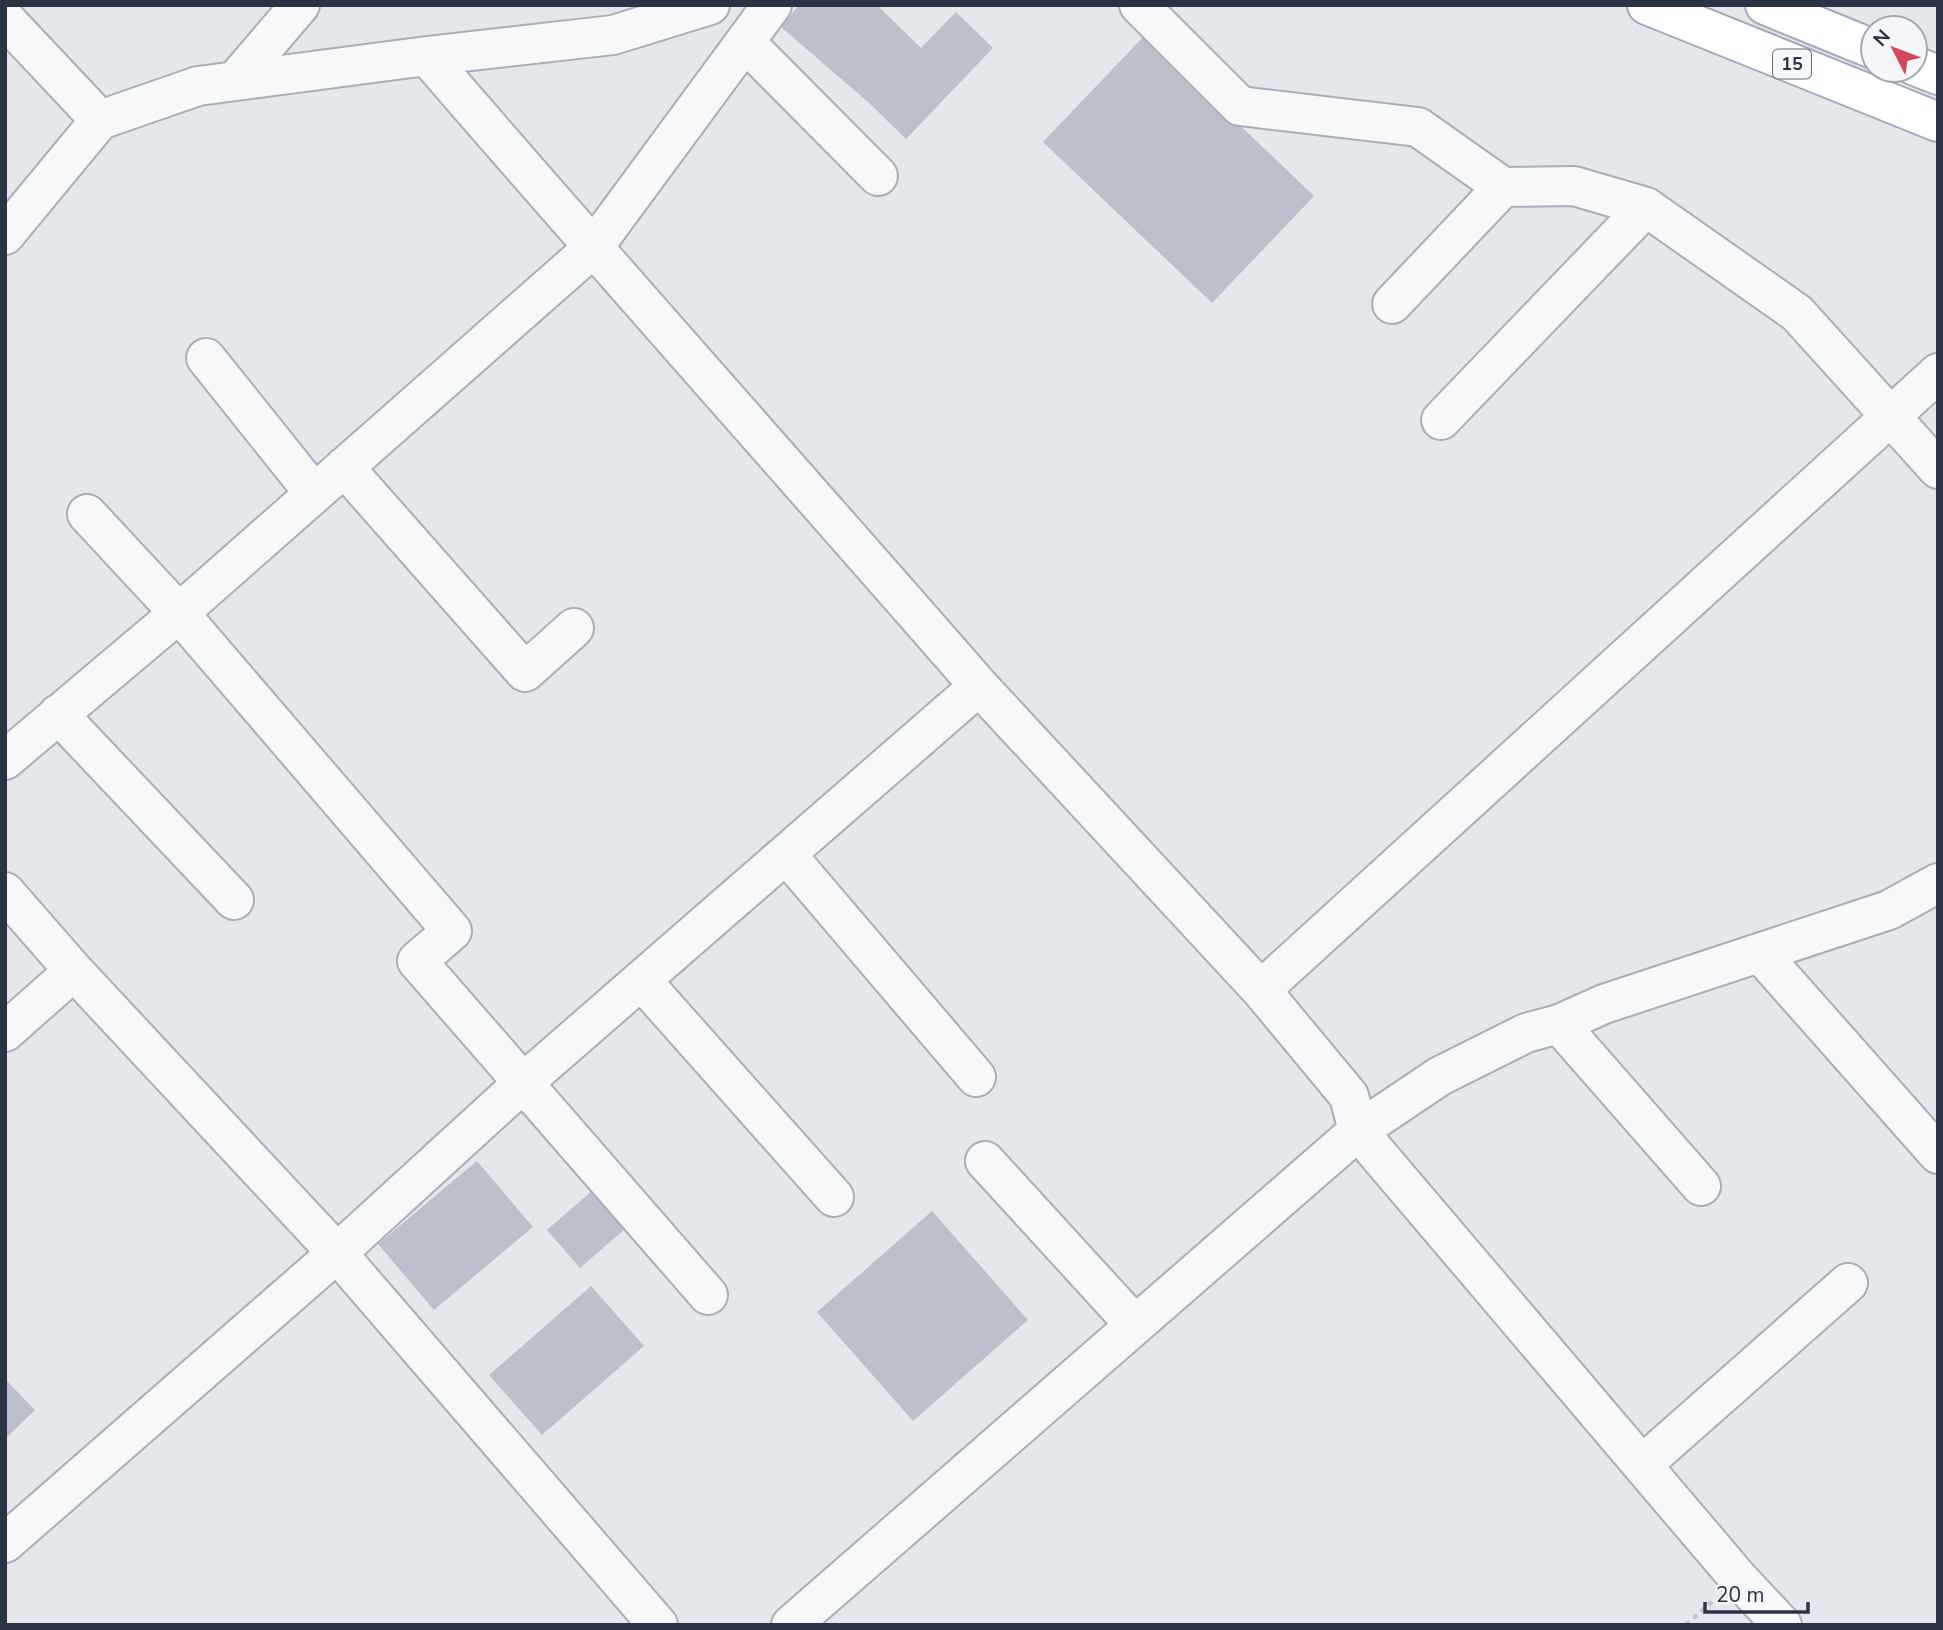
<svg xmlns="http://www.w3.org/2000/svg" width="1943" height="1630" viewBox="0 0 1943 1630" font-family="'Nunito Sans',sans-serif">
	<style>
		.building { fill: #bbc0ca }
		.lines { fill: none; stroke-linecap: round; stroke-linejoin: round }
		.minor-casing { stroke: #a9aeb7; stroke-width: 42 }
		.tertiary-casing { stroke: #a9aeb7; stroke-width: 42 }
		.primary-casing { stroke: #a3abb8; stroke-width: 42 }
		.path { stroke: #c2c5cb; stroke-width: 4.5; stroke-dasharray: 5 5; stroke-linecap: butt }
		.minor { stroke: #f7f8fa; stroke-width: 38 }
		.tertiary { stroke: #f7f8fa; stroke-width: 38 }
		.primary { stroke: #fff; stroke-width: 38 }
		.labels { text-anchor: middle; dominant-baseline: central; stroke-width: 5; stroke-linejoin: round; paint-order: stroke }
		.shield { fill: #f4f6f9; stroke: #676e7b; stroke-width: 2 }
		.shield-label { font-size: 18px; font-weight: bold; fill: #2b3445 }
	</style>
	<rect width="100%" height="100%" fill="#e4e7ec"/>
	<path class="building" d="M799 5H881L880 8 921 48 956 12 993 48 906 139 868 102 781 27Z
		M1145 35 1314 196 1212 303 1043 142Z
		M477 1161 533 1227 434 1310 378 1244Z
		M601 1183 633 1222 580 1268 547 1230Z
		M932 1211 1028 1320 913 1421 817 1312Z
		M591 1286 644 1346 542 1435 489 1375Z
		M5 1379 35 1410 5 1439Z"/>
	<g class="lines">
		<defs>
			<path id="minor" d="M1139 5 1240 106 1418 127 1503 187 1574 186 1646 207 1797 313 1938 469
				M5 19 100 120
				M745 42 878 176
				M427 56C609 267 795 475 979 686
				M235 81 300 5
				M5 235 100 120 198 86 427 56 613 35 710 5
				M1392 304 1503 187
				M206 358 314 493
				M1441 420 1646 207
				M344 467 525 672 574 628
				M87 514 179 613 452 931 417 961 708 1295
				M58 714 234 900
				M5 760 179 613 593 248 772 5
				M786 854 976 1077
				M5 892 74 971 337 1253 658 1625
				M1760 953 1938 1154
				M641 980 834 1197
				M1261 990 1938 373
				M1559 1024 1701 1186
				M5 1032 74 971
				M985 1161 1135 1325
				M1642 1465 1848 1283
				M5 1543 337 1253 523 1083 979 686 1261 990 1349 1096 1358 1131 1738 1578 1782 1625"/>
			<path id="tertiary" d="M791 1625 1358 1131 1440 1076 1526 1033 1559 1024 1604 1004 1889 910 1938 883"/>
			<path id="primary" d="M1647 5 1938 122
				M1765 5 1873 49
				M1915 66 1938 75"/>
		</defs>
		<use href="#minor" class="minor-casing"/>
		<use href="#tertiary" class="tertiary-casing"/>
		<use href="#primary" class="primary-casing"/>
		<path class="path" d="M1686 1625 1712 1602"/>
		<use href="#minor" class="minor"/>
		<use href="#tertiary" class="tertiary"/>
		<use href="#primary" class="primary"/>
	</g>
	<g class="labels">
		<rect class="shield" x="1773" y="49.5" width="38" height="29" rx="5"/>
		<g class="shield-label">
			<text x="1792" y="64">15</text>
		</g>
	</g>
	<rect width="1943" height="1630" fill="none" stroke="#2b3445" stroke-width="14"/>
	<g transform="translate(1894 49) rotate(312)"><circle r="33" fill="#f4f6f9" stroke="#a4a8b1" stroke-width="2"/>
	<path d="M0-5L12 26L0 18L-12 26Z" fill="#d1495b"/>
	<text y="-10" font-size="19" font-weight="bold" text-anchor="middle" fill="#2b3445">N</text>
	</g>
	<path d="M1705 1602v10h103v-10" fill="none" stroke="#2b3445" stroke-width="3.5"/>
	<text x="1716" y="1602" font-size="21" fill="#2b3445" stroke="#f4f6f9" stroke-width="5" paint-order="stroke">20 m</text>
</svg>
